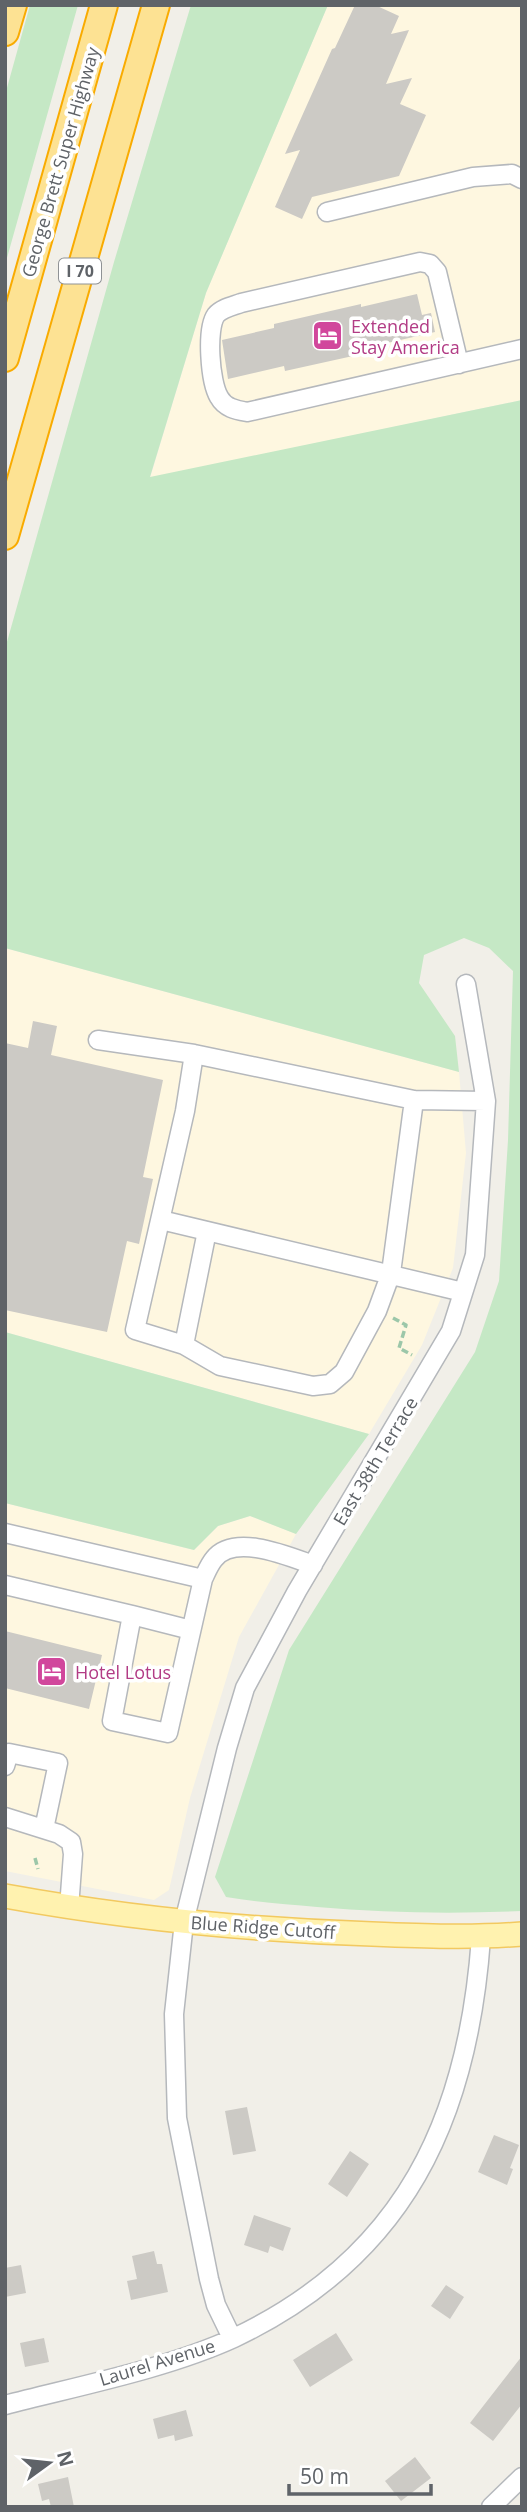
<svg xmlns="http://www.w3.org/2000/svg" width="527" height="2512" viewBox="0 0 527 2512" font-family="'Open Sans',sans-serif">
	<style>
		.commercial { fill: #fef7e0 }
		.green { fill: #c5e8c5 }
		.building { fill: #cccac5 }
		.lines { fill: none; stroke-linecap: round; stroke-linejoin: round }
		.minor-casing { stroke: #b5b8bc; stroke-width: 21 }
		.major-casing { stroke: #f2c960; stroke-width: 26 }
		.highway-casing { stroke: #f9ab00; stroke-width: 30 }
		.path { stroke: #9cc7a9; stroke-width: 3.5; stroke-dasharray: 7 3.5; stroke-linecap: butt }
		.minor { stroke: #fff; stroke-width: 18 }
		.major { stroke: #fff2af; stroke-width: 23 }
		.highway { stroke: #fde293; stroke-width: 26 }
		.labels { text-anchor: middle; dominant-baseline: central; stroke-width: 7; stroke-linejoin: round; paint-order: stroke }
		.shield { fill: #fff; stroke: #8f9295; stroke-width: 2 }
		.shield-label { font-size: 16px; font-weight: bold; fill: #5f6368 }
		.street-label { font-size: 18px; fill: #5f6368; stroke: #fff }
		.hotel-label { font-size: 18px; fill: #b23c85; stroke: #fff; text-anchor: start }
	</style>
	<rect width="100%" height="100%" fill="#f1efe8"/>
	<path class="commercial" d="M328 5H522V400L150 478 206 293Z
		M5 948 459 1072 466 1153 453 1268 422 1345 369 1434 5 1332Z
		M5 1503 194 1550 218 1526 250 1516 296 1534 239 1637 190 1798 169 1890 154 1900 5 1871Z"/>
	<path class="green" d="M30 5H78L5 265V95Z
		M191 5H328L206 293 150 477 522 400V1911C453 1914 386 1913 317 1907 286 1904 256 1902 226 1897L215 1877 289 1650 475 1352 499 1281 508 1140 513 971 489 948 464 938 424 955 419 983 455 1036 459 1072 5 948V649L114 262Z
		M5 1332 369 1434 296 1534 250 1516 218 1526 194 1550 5 1503Z"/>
	<path class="building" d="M355 5H375L399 16 391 34 409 30 386 84 412 78 400 104 426 115 399 176 312 197 302 219 275 207 300 150 285 154 332 49 335 48Z
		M417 294 422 315 431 313 435 332 370 347 371 352 285 371 284 366 228 379 222 340 274 328V324L361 304V307Z
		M33 1021 57 1026 51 1055 163 1080 143 1177 153 1179 139 1244 127 1241 107 1332 5 1310V1043L28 1048Z
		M5 1631 102 1655 89 1709 5 1688Z
		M247 2107 256 2151 233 2155 225 2111Z
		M494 2135 519 2145 510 2168 513 2169 507 2185 478 2172Z
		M350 2151 369 2164 347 2197 328 2184Z
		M254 2215 291 2228 283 2251 270 2246 268 2253 244 2245Z
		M154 2251 157 2264H162L168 2292 131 2300 127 2281 137 2279 132 2256Z
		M21 2265 26 2293 5 2297V2268Z
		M446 2285 464 2297 450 2319 431 2306Z
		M336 2333 353 2360 310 2387 293 2360Z
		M44 2338 49 2362 25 2367 20 2343Z
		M522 2356V2404L493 2441 470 2423Z
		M186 2410 193 2436 175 2441 174 2435 158 2439 153 2419Z
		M415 2457 431 2478 401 2501 385 2481Z
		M68 2477 74 2507H51L49 2499 42 2501 38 2484Z"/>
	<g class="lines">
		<defs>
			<path id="minor" d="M327 212 473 177 512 174 522 179
				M459 364 437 272 430 264 420 262 241 303C233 306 222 308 216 315 206 329 210 382 219 397 225 408 236 410 247 412L522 349
				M98 1040 194 1054
				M414 1100 391 1273 377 1311 344 1372 330 1384 313 1386 220 1366 184 1345 135 1330 185 1111 194 1054 414 1100 486 1101
				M161 1220 463 1292
				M184 1345 207 1231
				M5 1533 203 1579 168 1733 112 1721 132 1615 5 1585
				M203 1579C206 1573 209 1565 214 1559 234 1533 288 1556 313 1565
				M132 1615 191 1630
				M5 1766 9 1753 58 1763 44 1829
				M5 1817 59 1834 71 1842 73 1854 69 1908
				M232 2338 216 2305 209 2279 177 2118 174 2014 184 1922 227 1748 245 1688 297 1591 451 1331 475 1255 486 1101 466 984
				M5 2405C78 2386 166 2369 234 2338 405 2257 468 2119 481 1938
				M491 2507 522 2477"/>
			<path id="major" d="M5 1896C126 1918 249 1930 372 1934 422 1936 472 1938 522 1934"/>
			<path id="highway" d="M5 32 13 5
				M5 358 104 5
				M5 536 156 5"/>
		</defs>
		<use href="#minor" class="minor-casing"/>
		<use href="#major" class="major-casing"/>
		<use href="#highway" class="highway-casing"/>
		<path class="path" d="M393 1318 406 1325 399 1348 412 1355
			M35 1858 38 1869"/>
		<use href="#minor" class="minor"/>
		<use href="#major" class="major"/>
		<use href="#highway" class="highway"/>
	</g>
	<defs>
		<symbol id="hotel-square" viewBox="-11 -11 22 22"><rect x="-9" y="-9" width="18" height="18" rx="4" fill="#d1479c" stroke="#fff"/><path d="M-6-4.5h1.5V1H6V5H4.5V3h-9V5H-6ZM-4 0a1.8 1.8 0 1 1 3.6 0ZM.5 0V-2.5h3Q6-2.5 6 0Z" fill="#fff"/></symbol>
	</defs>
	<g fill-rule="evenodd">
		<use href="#hotel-square" x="310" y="318" width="35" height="35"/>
		<use href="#hotel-square" x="34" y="1654" width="35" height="35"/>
	</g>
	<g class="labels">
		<rect class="shield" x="59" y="258.5" width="42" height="25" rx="5"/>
		<g class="shield-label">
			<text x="80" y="271">I 70</text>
		</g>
		<g class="street-label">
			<text transform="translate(60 162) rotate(-74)">George Brett Super Highway</text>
			<text transform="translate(375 1461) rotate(-59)">East 38th Terrace</text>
			<text transform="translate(263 1927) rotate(4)">Blue Ridge Cutoff</text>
			<text transform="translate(157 2362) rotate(-17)">Laurel Avenue</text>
		</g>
		<g class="hotel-label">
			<text x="351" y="326">Extended<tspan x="351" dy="21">Stay America</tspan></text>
			<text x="75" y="1672">Hotel Lotus</text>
		</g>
	</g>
	<rect width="527" height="2512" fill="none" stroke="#5f6368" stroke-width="14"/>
	<g transform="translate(49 2463) rotate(75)" stroke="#ffffff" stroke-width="5" paint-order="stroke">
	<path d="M0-5L12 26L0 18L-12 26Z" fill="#5f6368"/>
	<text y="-10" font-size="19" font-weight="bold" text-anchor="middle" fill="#5f6368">N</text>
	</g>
	<path d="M289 2484v10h142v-10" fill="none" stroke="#5f6368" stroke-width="3.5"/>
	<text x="300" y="2484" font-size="21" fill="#5f6368" stroke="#ffffff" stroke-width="5" paint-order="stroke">50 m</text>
</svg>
